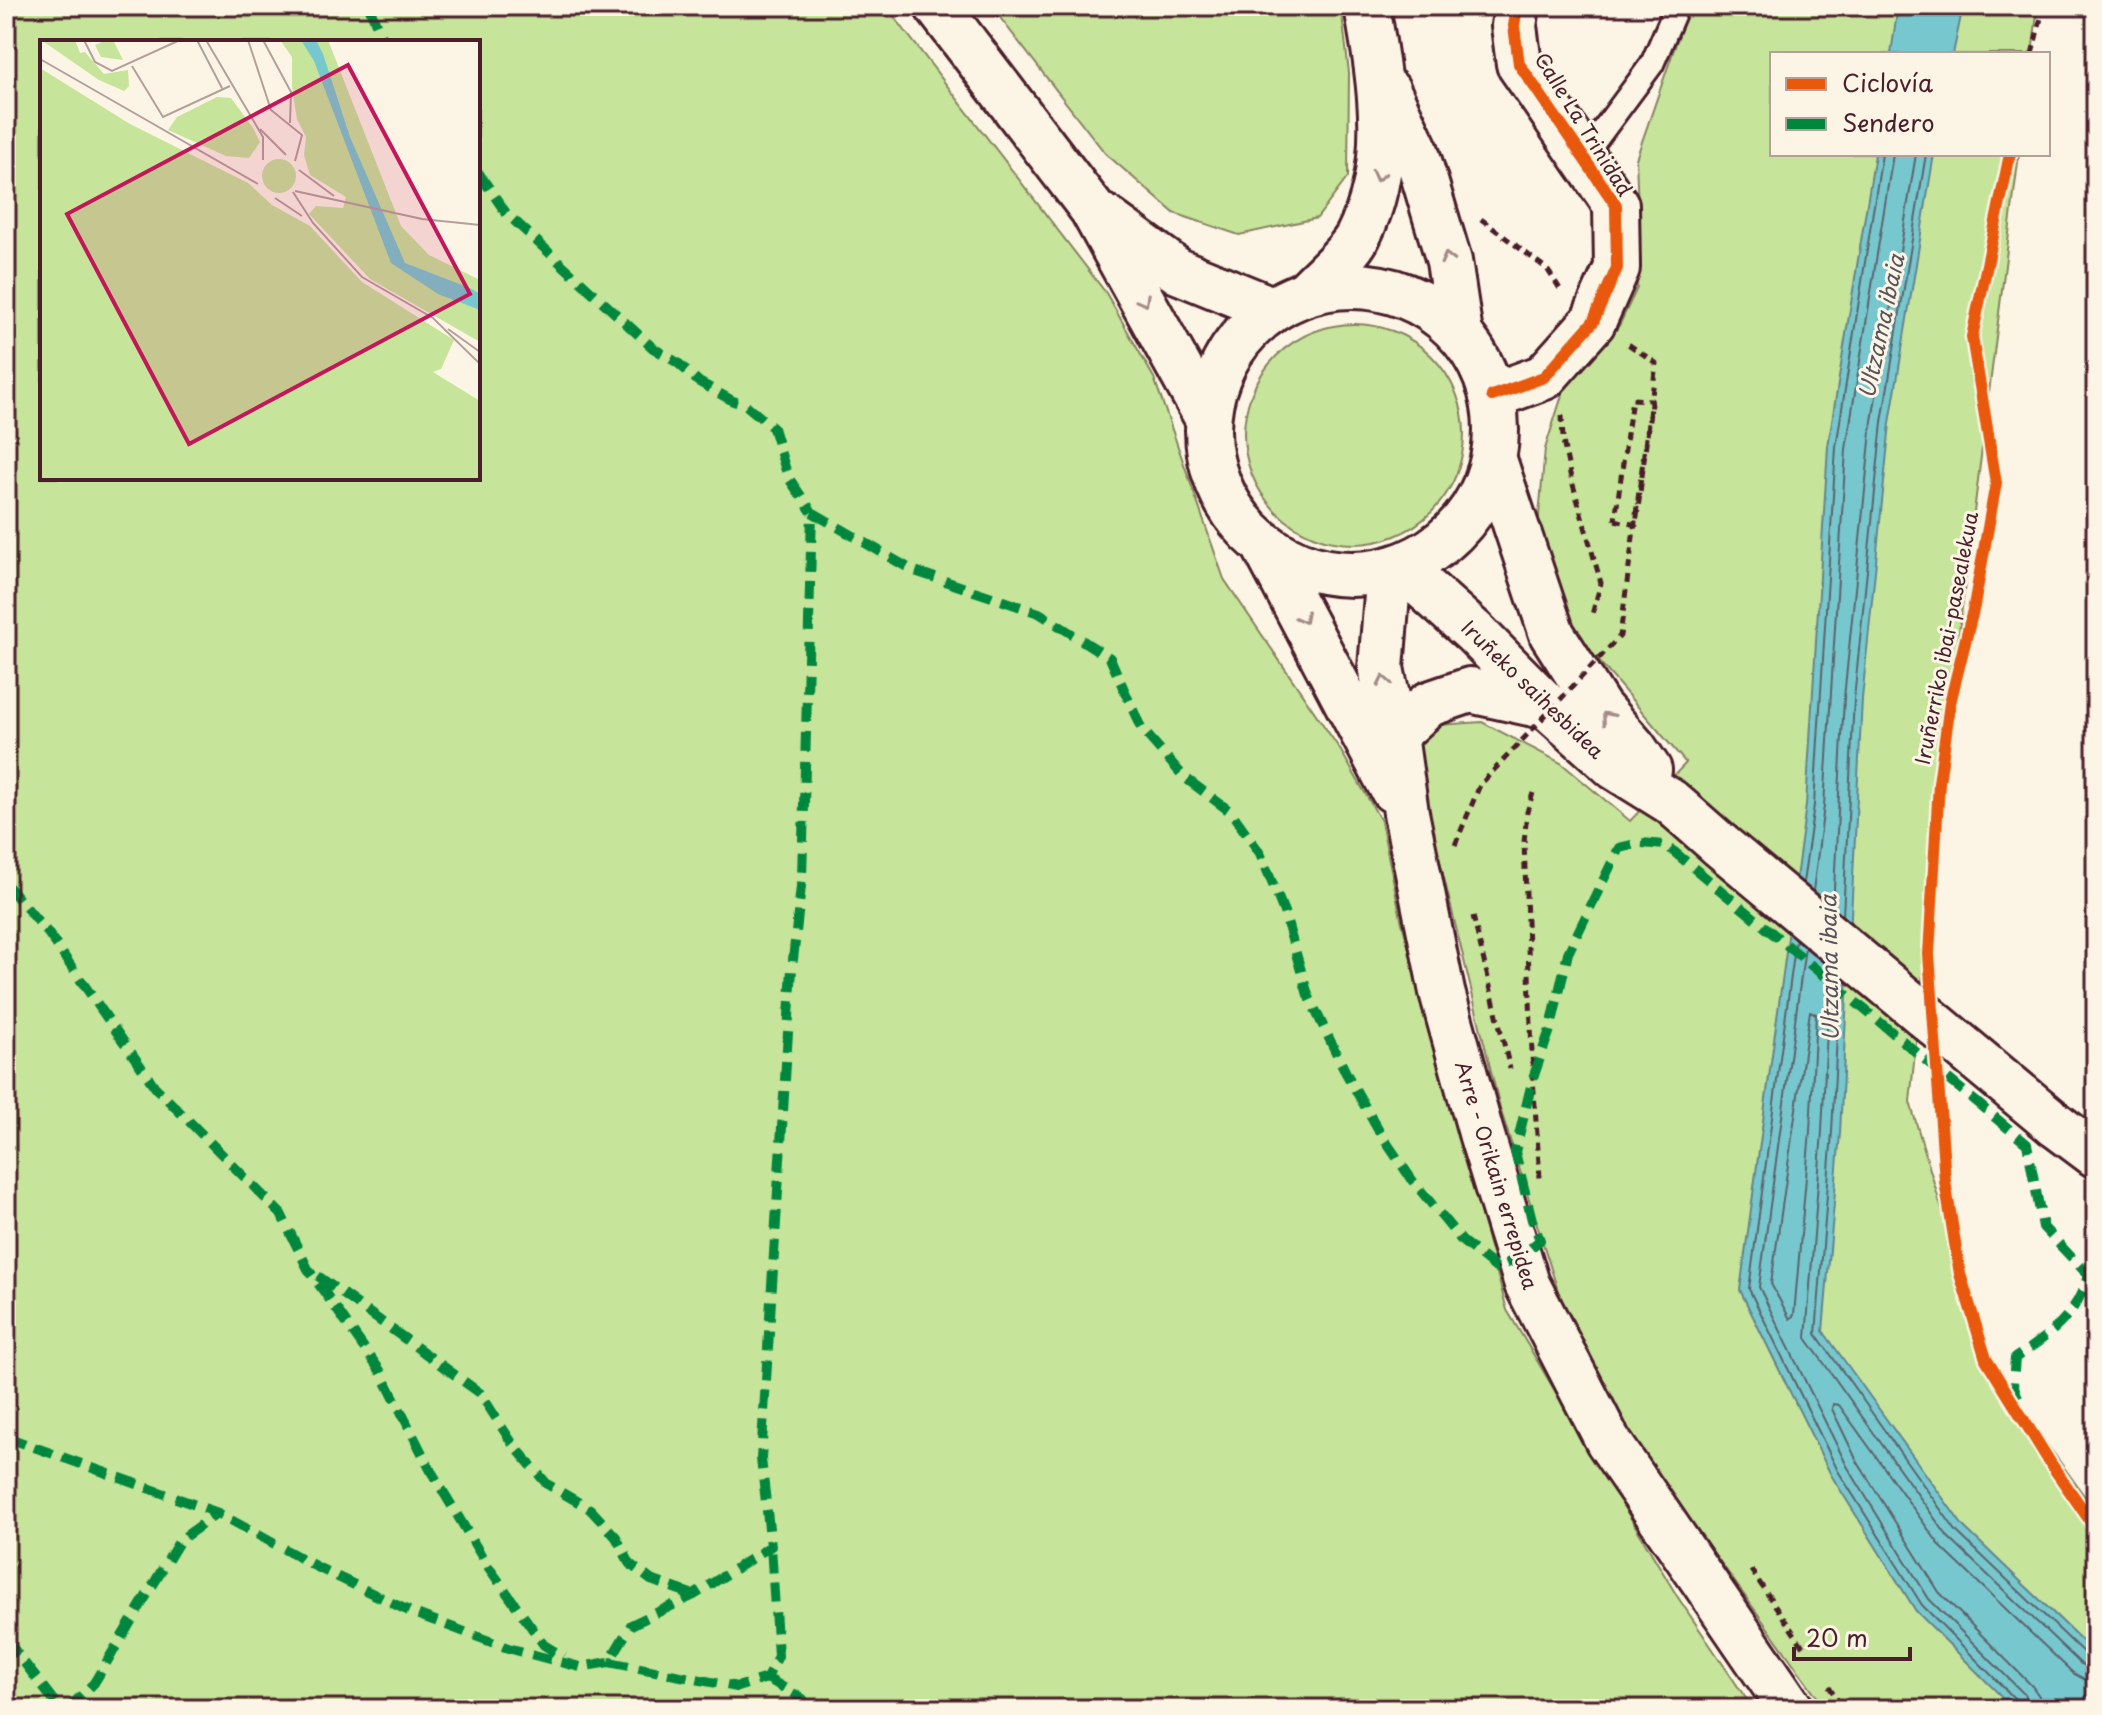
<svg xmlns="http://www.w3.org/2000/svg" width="2102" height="1715" viewBox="0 0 2102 1715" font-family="'Playpen Sans',sans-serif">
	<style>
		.green { fill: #c7e49b; stroke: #888263; stroke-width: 2; fill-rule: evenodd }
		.water { fill: #77c8ce; stroke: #65848d; stroke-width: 2 }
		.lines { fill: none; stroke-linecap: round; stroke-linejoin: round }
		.shore { stroke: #5c636c; stroke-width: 2 }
		.service-casing { stroke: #4a1f2b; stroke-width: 28 }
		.minor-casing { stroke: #4a1f2b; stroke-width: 50 }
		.tertiary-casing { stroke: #4a1f2b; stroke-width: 50 }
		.secondary-casing { stroke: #4a1f2b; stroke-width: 50 }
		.trunk-casing { stroke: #4a1f2b; stroke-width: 50 }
		.path { stroke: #4a1f2b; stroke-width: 5; stroke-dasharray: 8 6; stroke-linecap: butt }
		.service { stroke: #fcf5e5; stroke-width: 22 }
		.minor { stroke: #fcf5e5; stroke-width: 44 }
		.tertiary { stroke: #fcf5e5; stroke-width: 44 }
		.secondary { stroke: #fcf5e5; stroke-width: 44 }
		.trunk { stroke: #fcf5e5; stroke-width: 44 }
		.trunk-bridge-casing { stroke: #4a1f2b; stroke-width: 50; stroke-linecap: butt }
		.path-bridge { stroke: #4a1f2b; stroke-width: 5; stroke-dasharray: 8 6; stroke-linecap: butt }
		.trunk-bridge { stroke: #fcf5e5; stroke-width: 44 }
		.quiet { stroke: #00873e; stroke-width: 10; stroke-dasharray: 20 10; stroke-linecap: butt }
		.cycleway-casing { stroke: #fcf5e5; stroke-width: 17 }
		.cycleway { stroke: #e8590c; stroke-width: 12 }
		.oneway { stroke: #a38a88 }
		.labels { text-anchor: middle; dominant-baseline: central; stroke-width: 6; stroke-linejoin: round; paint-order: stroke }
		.street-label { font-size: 20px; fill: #4a1f2b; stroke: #fcf5e5 }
		.water-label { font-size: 22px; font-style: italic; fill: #58525c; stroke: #fcf5e5 }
		.inset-road { fill: none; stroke: #b59f9b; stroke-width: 2 }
		.view { fill: #c2185b; fill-opacity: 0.15; stroke: #c2185b; stroke-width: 4 }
		.inset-edge { fill: none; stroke: #4a1f2b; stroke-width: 4 }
	</style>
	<rect width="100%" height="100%" fill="#fcf5e5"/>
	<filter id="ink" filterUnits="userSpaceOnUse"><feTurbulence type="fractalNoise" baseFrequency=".0125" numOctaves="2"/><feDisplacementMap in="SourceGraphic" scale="16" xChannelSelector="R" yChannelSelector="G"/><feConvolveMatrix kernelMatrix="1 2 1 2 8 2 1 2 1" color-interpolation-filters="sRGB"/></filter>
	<g filter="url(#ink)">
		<path class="green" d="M6 6H886L1106 293 1154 378 1224 579 1341 751 1381 821 1402 923 1507 1310 1677 1596 1753 1709H6ZM42 42H478V478H42Z
			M991 6H1341L1349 73 1348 177 1317 218 1239 235 1174 213 1105 153Z
			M1689 6H2038L2032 54H1772V154H2019L1950 703 1910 1102 1986 1359 2096 1512V1709H1826L1639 1449 1566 1316 1500 1108 1413 751 1438 725 1482 722 1561 763 1630 821 1686 763 1568 625 1538 527 1545 449 1564 389 1619 326 1637 288 1639 235 1636 159Z
			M1244 434a110 110 0 1 1 220 0a110 110 0 1 1-220 0Z"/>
		<path class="water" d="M1898 6H1963L1953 54H1891Z
			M1875 154H1934L1890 423 1862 699 1840 1133 1823 1331 1963 1526 2096 1654V1709H2014L1916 1611 1831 1475 1740 1290 1806 805 1828 446Z"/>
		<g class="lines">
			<path class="shore" d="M1803 883 1814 805 1836 447 1882 154
				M1813 891 1824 806 1846 449 1893 154
				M1833 908 1844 698 1872 421 1916 154
				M1843 916 1854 699 1882 422 1926 154
				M1796 939 1749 1289 1838 1471 1922 1605 2016 1700 2019 1709
				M1805 947 1759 1287 1847 1466 1929 1599 2024 1694 2029 1709
				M1830 968 1822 1131 1806 1338 1948 1537 2081 1664 2096 1669
				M1840 976 1832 1132 1816 1334 1956 1531 2087 1656 2096 1659
				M1810 1011 1816 1014 1810 1131 1794 1315 1790 1319 1771 1284Z
				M2041 1709 2039 1696 2032 1686 1939 1592 1857 1461 1832 1409 1833 1404 1839 1405 1941 1547 2073 1673 2084 1679 2096 1681"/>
			<defs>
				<path id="service" d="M1583 157 1652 64 1677 6"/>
				<path id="minor" d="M1492 396 1544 377 1593 322 1617 268 1616 205 1519 64 1514 26 1517 6"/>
				<path id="tertiary" d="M1388 91 1416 151 1449 261 1460 334
					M1308 291C1323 275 1349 254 1358 236 1395 164 1380 82 1367 6"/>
				<path id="secondary" d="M1266 549 1393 790
					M1389 571 1381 668 1395 735 1406 813 1442 992 1481 1133 1527 1284 1608 1441 1791 1709
					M1395 735 1429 704 1470 690 1548 707"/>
				<path id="trunk" d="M937 6 1092 209 1205 414
					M1104 217 1178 271 1269 308
					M1208 430a144 144 0 1 1 288 0a144 144 0 1 1-288 0Z
					M1494 460 1552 634 1599 708 1634 748 1649 770
					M1401 567 1474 632 1548 707 1615 767 1671 802 1720 845
					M2056 1125 2096 1155"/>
			</defs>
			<use href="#service" class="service-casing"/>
			<use href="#minor" class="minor-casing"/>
			<use href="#tertiary" class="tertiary-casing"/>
			<use href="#secondary" class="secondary-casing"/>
			<use href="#trunk" class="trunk-casing"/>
			<path class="path" d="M2032 54 2044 6
				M1481 219 1547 269 1562 292
				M1562 415 1563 441 1570 474 1601 583 1591 618
				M1615 520 1636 525 1656 363 1628 344
				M1533 793 1527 812 1524 842 1533 1078 1540 1178
				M1473 916 1510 1069
				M1930 966 1939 783 1950 703 1974 606 1996 483 1972 337 2010 154
				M1938 1080 1945 1181 1960 1274 1986 1359 2051 1464 2096 1529
				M1751 1570 1804 1648
				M1829 1686 1843 1709"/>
			<use href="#service" class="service"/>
			<use href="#minor" class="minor"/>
			<use href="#tertiary" class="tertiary"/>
			<use href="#secondary" class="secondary"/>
			<use href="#trunk" class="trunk"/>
			<defs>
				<path id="trunk-bridge" d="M1720 845 2056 1125"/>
			</defs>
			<use href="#trunk-bridge" class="trunk-bridge-casing"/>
			<path class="path-bridge" d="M1455 845 1480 785 1620 636 1651 400 1632 399 1615 520"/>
			<use href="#trunk-bridge" class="trunk-bridge"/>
			<path class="quiet" d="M369 6 383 42
				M492 6 508 8 518 6
				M478 172 506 213 653 348 678 363 699 382 733 401 746 405 773 428 788 477 812 512
				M6 884 48 933 155 1087 281 1214 308 1269 381 1372 431 1471 487 1565 544 1645 564 1657
				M318 1276 480 1393 512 1443 547 1484 590 1509 616 1537 630 1564 651 1580 694 1595
				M6 1437 218 1513 315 1566 411 1612 508 1648 580 1667 609 1662 631 1625 694 1595 771 1546 761 1459 792 969 802 877 812 512 912 570 1039 613 1110 658 1141 728 1184 777 1231 812 1260 853 1284 912 1308 995 1346 1073 1380 1133 1412 1180 1462 1241 1496 1268 1519 1258 1540 1240 1532 1220 1515 1152 1533 1078 1551 1027 1568 953 1619 848 1641 843 1666 845 2027 1144 2043 1227 2088 1275C2077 1316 2049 1335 2015 1358L2013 1384 2018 1398
				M6 1639 60 1709
				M609 1662 737 1687 767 1678 778 1656 771 1546
				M767 1678 803 1699 807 1709
				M68 1709 94 1683 180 1540 218 1513"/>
			<defs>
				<path id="cycleway" d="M2010 154 1972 337 1996 483 1974 606 1950 703 1939 783 1929 954 1945 1181 1960 1274 1986 1359 2051 1464 2096 1529
					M1492 396 1544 377 1593 322 1617 268 1616 205 1519 64 1514 26 1517 6"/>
			</defs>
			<use href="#cycleway" class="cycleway-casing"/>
			<use href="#cycleway" class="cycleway"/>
		</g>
		<defs><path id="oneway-chevron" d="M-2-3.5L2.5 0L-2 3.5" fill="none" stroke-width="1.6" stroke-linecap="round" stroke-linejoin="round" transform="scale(2)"/></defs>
		<g class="oneway">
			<use href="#oneway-chevron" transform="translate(1378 176) rotate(104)"/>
			<use href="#oneway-chevron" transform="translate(1447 258) rotate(-104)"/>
			<use href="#oneway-chevron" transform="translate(1144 301) rotate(61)"/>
			<use href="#oneway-chevron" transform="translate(1303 618) rotate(62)"/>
			<use href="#oneway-chevron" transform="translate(1384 681) rotate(-101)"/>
			<use href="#oneway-chevron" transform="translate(1607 717) rotate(-131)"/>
		</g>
	</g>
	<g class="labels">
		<g class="street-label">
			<text transform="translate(1584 124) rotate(58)">Calle La Trinidad</text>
			<text transform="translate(1946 638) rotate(-79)">Iruñerriko ibai-pasealekua</text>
			<text transform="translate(1533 689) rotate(44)">Iruñeko saihesbidea</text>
			<text transform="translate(1497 1175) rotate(73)">Arre - Orikain errepidea</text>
		</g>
		<g class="water-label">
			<text transform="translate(1880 326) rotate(-78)">Ultzama ibaia</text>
			<text transform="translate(1828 968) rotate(-91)">Ultzama ibaia</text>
		</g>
	</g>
	<g transform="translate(40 40)">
		<rect width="440" height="440" fill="#fcf5e5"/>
		<path d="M1 0H35L40 13 45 12 64 34 88 30 89 46 84 51 59 40ZM66 0H73L83 20 61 17 55 5ZM240 0H288L361 186 389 215 440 240V302L330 239 269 174 276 166 303 168 306 157 270 135 264 115 266 97 257 79 252 48V17ZM0 28 90 84 208 143 232 165 270 186 322 242 414 300 401 329 393 332 440 361V440H0ZM177 57 191 58 213 88 220 102 209 118 186 116 128 90 137 77ZM222 136a17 17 0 1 1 34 0a17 17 0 1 1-34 0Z" fill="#c7e49b"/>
		<path d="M261 0H276L283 14 310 97 365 223 432 249 440 254V270L398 254 351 223 274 21Z" fill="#77c8ce"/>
		<path class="inset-road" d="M44 0 55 22 72 31 140 0M157 0 183 50M166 0 223 97V120M208 0 231 70 262 95 255 121M223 0 251 52 250 83M0 19 218 144M92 26 123 77 190 46M220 89 246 115M259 130 294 156M255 151 382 179 440 185M253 152 273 183 322 237 393 278 440 324M235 158 262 176M408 289 440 312"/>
		<path class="view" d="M308 25 430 254 149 404 27 174Z"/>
		<rect width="440" height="440" class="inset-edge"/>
	</g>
	<rect width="2102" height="1715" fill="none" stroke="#fcf5e5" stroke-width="32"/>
	<rect x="16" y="16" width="2070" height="1683" fill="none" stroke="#4a1f2b" stroke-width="3" filter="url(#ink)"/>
	<rect x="1770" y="52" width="280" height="104" fill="#fcf5e5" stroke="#b59f9b" stroke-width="2"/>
	<rect x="1786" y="78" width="40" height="12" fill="#e8590c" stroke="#b59f9b" stroke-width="2"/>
	<text x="1842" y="92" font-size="24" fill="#4a1f2b">Ciclovía</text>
	<rect x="1786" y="118" width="40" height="12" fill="#00873e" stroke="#b59f9b" stroke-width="2"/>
	<text x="1842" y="132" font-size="24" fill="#4a1f2b">Sendero</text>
	<path d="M1794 1647v12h116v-12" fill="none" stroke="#4a1f2b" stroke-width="4"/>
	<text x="1806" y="1647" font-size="24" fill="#4a1f2b" stroke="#fcf5e5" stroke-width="6" paint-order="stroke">20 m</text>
</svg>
